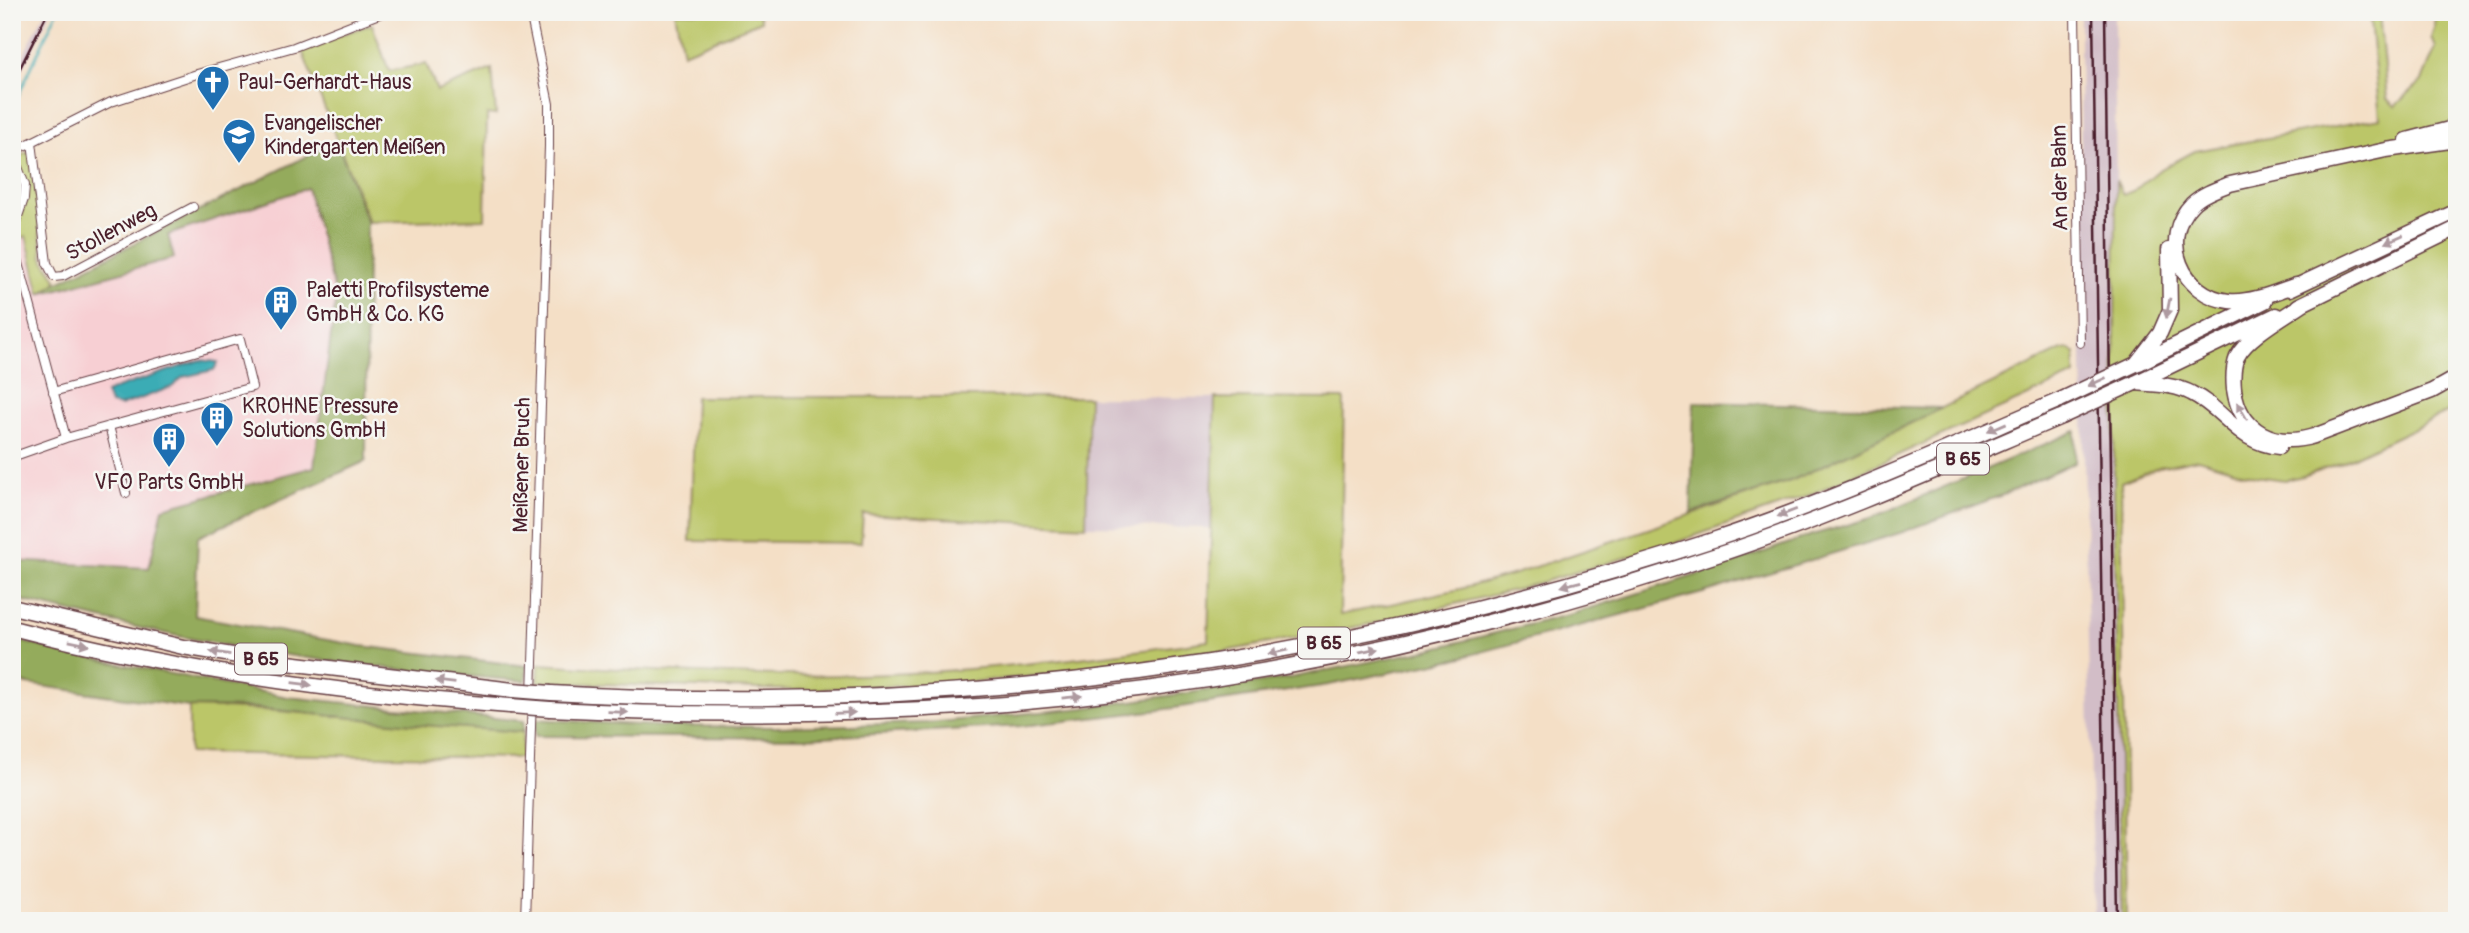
<svg xmlns="http://www.w3.org/2000/svg" width="2469" height="933" viewBox="0 0 2469 933" font-family="Pangolin,sans-serif">
	<style>
		.built { fill: #f7cfd3 }
		.industrial { fill: #d2bdc7 }
		.green { fill: #bbc668; stroke: #82724a; stroke-width: 2 }
		.forest { fill: #94ab5c; stroke: #6f6544; stroke-width: 2 }
		.water { fill: #3aacb5; stroke: #426670; stroke-width: 2 }
		.lines { fill: none; stroke-linecap: round; stroke-linejoin: round }
		.stream { stroke: #3aacb5; stroke-width: 2.5 }
		.minor-casing { stroke: #643c42; stroke-width: 10 }
		.trunk-casing { stroke: #643c42; stroke-width: 17 }
		.minor { stroke: #fff; stroke-width: 8 }
		.trunk { stroke: #fff; stroke-width: 14 }
		.rail { stroke: #4a1f2b; stroke-width: 2.5 }
		.trunk-bridge-casing { stroke: #643c42; stroke-width: 17; stroke-linecap: butt }
		.trunk-bridge { stroke: #fff; stroke-width: 14 }
		.oneway { fill: #ae9aa0 }
		.labels { text-anchor: middle; dominant-baseline: central; stroke-width: 5; stroke-linejoin: round; paint-order: stroke }
		.shield { fill: #f6f6f2; stroke: #7e6067; stroke-width: 2 }
		.shield-label { font-size: 19px; font-weight: bold; fill: #4a1f2b }
		.poi-label { font-size: 21px; fill: #4a1f2b; stroke: #f6f6f2; text-anchor: start }
		.street-label { font-size: 21px; fill: #4a1f2b; stroke: #f6f6f2 }
	</style>
	<rect width="100%" height="100%" fill="#f6f6f2"/>
	<filter id="ink" filterUnits="userSpaceOnUse"><feTurbulence type="fractalNoise" baseFrequency=".0143" numOctaves="2"/><feDisplacementMap in="SourceGraphic" scale="14" xChannelSelector="R" yChannelSelector="G"/><feConvolveMatrix kernelMatrix="1 2 1 2 8 2 1 2 1" color-interpolation-filters="sRGB"/></filter>
	<filter id="wash" filterUnits="userSpaceOnUse"><feTurbulence type="fractalNoise" baseFrequency=".00686" numOctaves="4" result="noise"/><feDisplacementMap in="SourceGraphic" scale="28" xChannelSelector="R" yChannelSelector="G"/><feGaussianBlur stdDeviation="1.57" result="paint"/><feColorMatrix in="noise" values="0 0 0 0 0 0 0 0 0 0 0 0 0 0 0 0 0 1.4 0 .05"/><feComposite in="paint" operator="in"/></filter>
	<g filter="url(#wash)">
		<rect width="100%" height="100%" fill="#f4dfc6"/>
		<path class="built" d="M307 188 336 296 314 467 163 508 149 568 12 561V241L26 236 41 294 173 258 167 236Z"/>
		<path class="industrial" d="M45 12H51L12 90V78Z
			M2080 12H2114L2116 180 2114 486 2122 921H2094L2082 365Z
			M1089 397 1215 398 1212 528 1086 526Z"/>
		<path class="green" d="M675 12H758L761 21 683 53Z
			M2369 12H2379L2387 99 2395 106 2422 81 2436 47 2431 38 2434 29 2435 12H2457V408L2343 462 2303 476 2285 480 2255 476 2198 459 2159 467 2121 482 2127 921H2122L2114 486 2116 180 2123 195 2135 190 2159 170 2195 151 2380 118Z
			M372 24 389 71 426 64 437 91 492 69 496 115 487 114 485 219 369 222 301 48Z
			M31 151 43 258 58 282 40 294 26 236 12 241V159Z
			M2070 349 2075 353V375L1805 497 1666 546 1518 589 1371 624 1199 656 1058 674 948 684 794 690 538 682 539 664C645 671 751 677 858 675 975 672 1092 658 1208 641L1215 398 1344 399 1340 615 1460 589 1515 574 1793 480 2062 350Z
			M695 397H1089L1086 526 863 514 861 543 690 541Z
			M189 707C301 709 412 725 523 732L521 758 189 753Z"/>
		<path class="forest" d="M337 141 367 222 366 461 198 537 195 616 361 646 527 666 526 681C408 672 289 659 173 635 119 624 66 611 12 598V561L149 568 163 508 314 467 336 296 307 188 168 235 174 258 40 294 58 282Z
			M1694 402 1942 408 1793 480 1691 513Z
			M2076 431 2075 462 2005 494 1900 533 1703 593 1455 659 1329 685 1160 710 1022 726 804 738 535 736 536 719 657 726 774 727 927 723 1083 708 1285 679 1427 650 1572 614 1722 567 1812 535 1871 518Z
			M12 639 71 654 288 697 524 721 523 732 421 725 255 708 189 707 12 682Z"/>
		<path class="water" d="M200 360 218 362 214 370 183 377 172 387 137 400 120 406 110 404 106 393 117 388Z"/>
		<g class="lines">
			<path class="stream" d="M12 109 57 12"/>
		</g>
	</g>
	<g filter="url(#ink)">
		<g class="lines">
			<defs>
				<path id="minor" d="M2075 12 2080 343
					M1547 14 1553 12
					M32 142 47 263 54 277 63 276 193 207
					M53 392 240 339 252 387 66 438 16 252 15 225 24 199 25 185 12 152 111 102 197 74 294 47 384 12
					M109 426 126 493
					M12 457 66 438
					M525 921 549 146V104L530 12"/>
				<path id="trunk" d="M2407 140 2457 127
					M2296 285C2276 292 2251 303 2229 301 2182 296 2158 239 2192 204 2202 194 2217 189 2230 184L2386 150 2457 140
					M2290 289 2457 211
					M2304 303C2285 316 2247 337 2237 357 2233 367 2233 379 2234 389 2240 432 2275 448 2314 436L2432 391 2457 377
					M2298 306 2457 228
					M2139 363 2265 301
					M2136 364 2160 333 2170 310 2169 250
					M2135 383 2276 315
					M2136 383C2155 385 2174 384 2191 393 2225 409 2237 443 2279 447
					M12 607 183 647 263 660 513 690
					M12 628C175 670 342 694 510 706
					M551 693C950 716 1333 665 1713 540 1831 501 1945 449 2060 400
					M550 709C693 716 836 715 979 706 1231 688 1481 634 1720 554 1837 515 1948 465 2061 417"/>
			</defs>
			<use href="#minor" class="minor-casing"/>
			<use href="#trunk" class="trunk-casing"/>
			<use href="#minor" class="minor"/>
			<use href="#trunk" class="trunk"/>
			<path class="rail" d="M2093 12 2106 921
				M2105 12 2117 921
				M12 84 48 12"/>
			<defs>
				<path id="trunk-bridge" d="M2060 400 2134 365
					M2061 417 2135 383
					M513 690 551 693
					M510 706 550 709"/>
			</defs>
			<use href="#trunk-bridge" class="trunk-bridge-casing"/>
			<use href="#trunk-bridge" class="trunk-bridge"/>
		</g>
		<defs><path id="oneway-solid" d="M-6-.8H1V-3.2L6.5 0L1 3.2V.8H-6Z" transform="scale(1.75)"/></defs>
		<g class="oneway">
			<use href="#oneway-solid" transform="translate(2394 239) rotate(156)"/>
			<use href="#oneway-solid" transform="translate(2168 308) rotate(101)"/>
			<use href="#oneway-solid" transform="translate(2097 382) rotate(155)"/>
			<use href="#oneway-solid" transform="translate(2242 411) rotate(-120)"/>
			<use href="#oneway-solid" transform="translate(1997 427) rotate(157)"/>
			<use href="#oneway-solid" transform="translate(1787 513) rotate(159)"/>
			<use href="#oneway-solid" transform="translate(1571 584) rotate(165)"/>
			<use href="#oneway-solid" transform="translate(79 643) rotate(12)"/>
			<use href="#oneway-solid" transform="translate(1369 650) rotate(-12)"/>
			<use href="#oneway-solid" transform="translate(1278 652) rotate(169)"/>
			<use href="#oneway-solid" transform="translate(220 653) rotate(-171)"/>
			<use href="#oneway-solid" transform="translate(445 682) rotate(-173)"/>
			<use href="#oneway-solid" transform="translate(302 684) rotate(7)"/>
			<use href="#oneway-solid" transform="translate(1072 697) rotate(-6)"/>
			<use href="#oneway-solid" transform="translate(618 712) rotate(2)"/>
			<use href="#oneway-solid" transform="translate(845 713) rotate(-2)"/>
		</g>
	</g>
	<defs>
		<symbol id="church-pin" viewBox="-11 -11 22 30"><path d="M0 17L-7.5 6A9.5 9.5 0 1 1 7.5 6Z" fill="#1f6fb2" stroke="#f6f6f2"/><path d="M-1.2-6h2.4v3.5h3.3v2.4h-3.3V6h-2.4V-.1h-3.3v-2.4h3.3Z" fill="#fff"/></symbol>
		<symbol id="school-pin" viewBox="-11 -11 22 30"><path d="M0 17L-7.5 6A9.5 9.5 0 1 1 7.5 6Z" fill="#1f6fb2" stroke="#f6f6f2"/><path d="M0-5L7-2L0 1L-7-2ZM-4 1L0 2.5L4 1V4Q0 6-4 4Z" fill="#fff"/></symbol>
		<symbol id="building-pin" viewBox="-11 -11 22 30"><path d="M0 17L-7.5 6A9.5 9.5 0 1 1 7.5 6Z" fill="#1f6fb2" stroke="#f6f6f2"/><path d="M-4-6H4V6H1V3H-1V6H-4ZM-2.5-4.3h1.7v1.8h-1.7ZM.8-4.3h1.7v1.8H.8ZM-2.5-1h1.7V.8h-1.7ZM.8-1h1.7V.8H.8Z" fill="#fff"/></symbol>
	</defs>
	<g fill-rule="evenodd">
		<use href="#church-pin" x="194" y="63" width="38" height="52"/>
		<use href="#school-pin" x="220" y="116" width="38" height="52"/>
		<use href="#building-pin" x="262" y="283" width="38" height="52"/>
		<use href="#building-pin" x="198" y="399" width="38" height="52"/>
		<use href="#building-pin" x="150" y="420" width="38" height="52"/>
	</g>
	<g class="labels">
		<g class="shield">
			<rect x="1937" y="443.5" width="52" height="31" rx="5"/>
			<rect x="1298" y="627.5" width="52" height="31" rx="5"/>
			<rect x="235" y="643.5" width="52" height="31" rx="5"/>
		</g>
		<g class="shield-label">
			<text x="1963" y="459">B 65</text>
			<text x="1324" y="643">B 65</text>
			<text x="261" y="659">B 65</text>
		</g>
		<g class="poi-label">
			<text x="238" y="82">Paul-Gerhardt-Haus</text>
			<text x="264" y="123">Evangelischer<tspan x="264" dy="24">Kindergarten Meißen</tspan></text>
			<text x="306" y="290">Paletti Profilsysteme<tspan x="306" dy="24">GmbH &amp; Co. KG</tspan></text>
			<text x="242" y="406">KROHNE Pressure<tspan x="242" dy="24">Solutions GmbH</tspan></text>
			<text x="169" y="482" text-anchor="middle">VFO Parts GmbH</text>
		</g>
		<g class="street-label">
			<text transform="translate(2060 178) rotate(-91)">An der Bahn</text>
			<text transform="translate(111 232) rotate(-28)">Stollenweg</text>
			<text transform="translate(522 465) rotate(-89)">Meißener Bruch</text>
		</g>
	</g>
	<rect width="2469" height="933" fill="none" stroke="#f6f6f2" stroke-width="42"/>
</svg>
